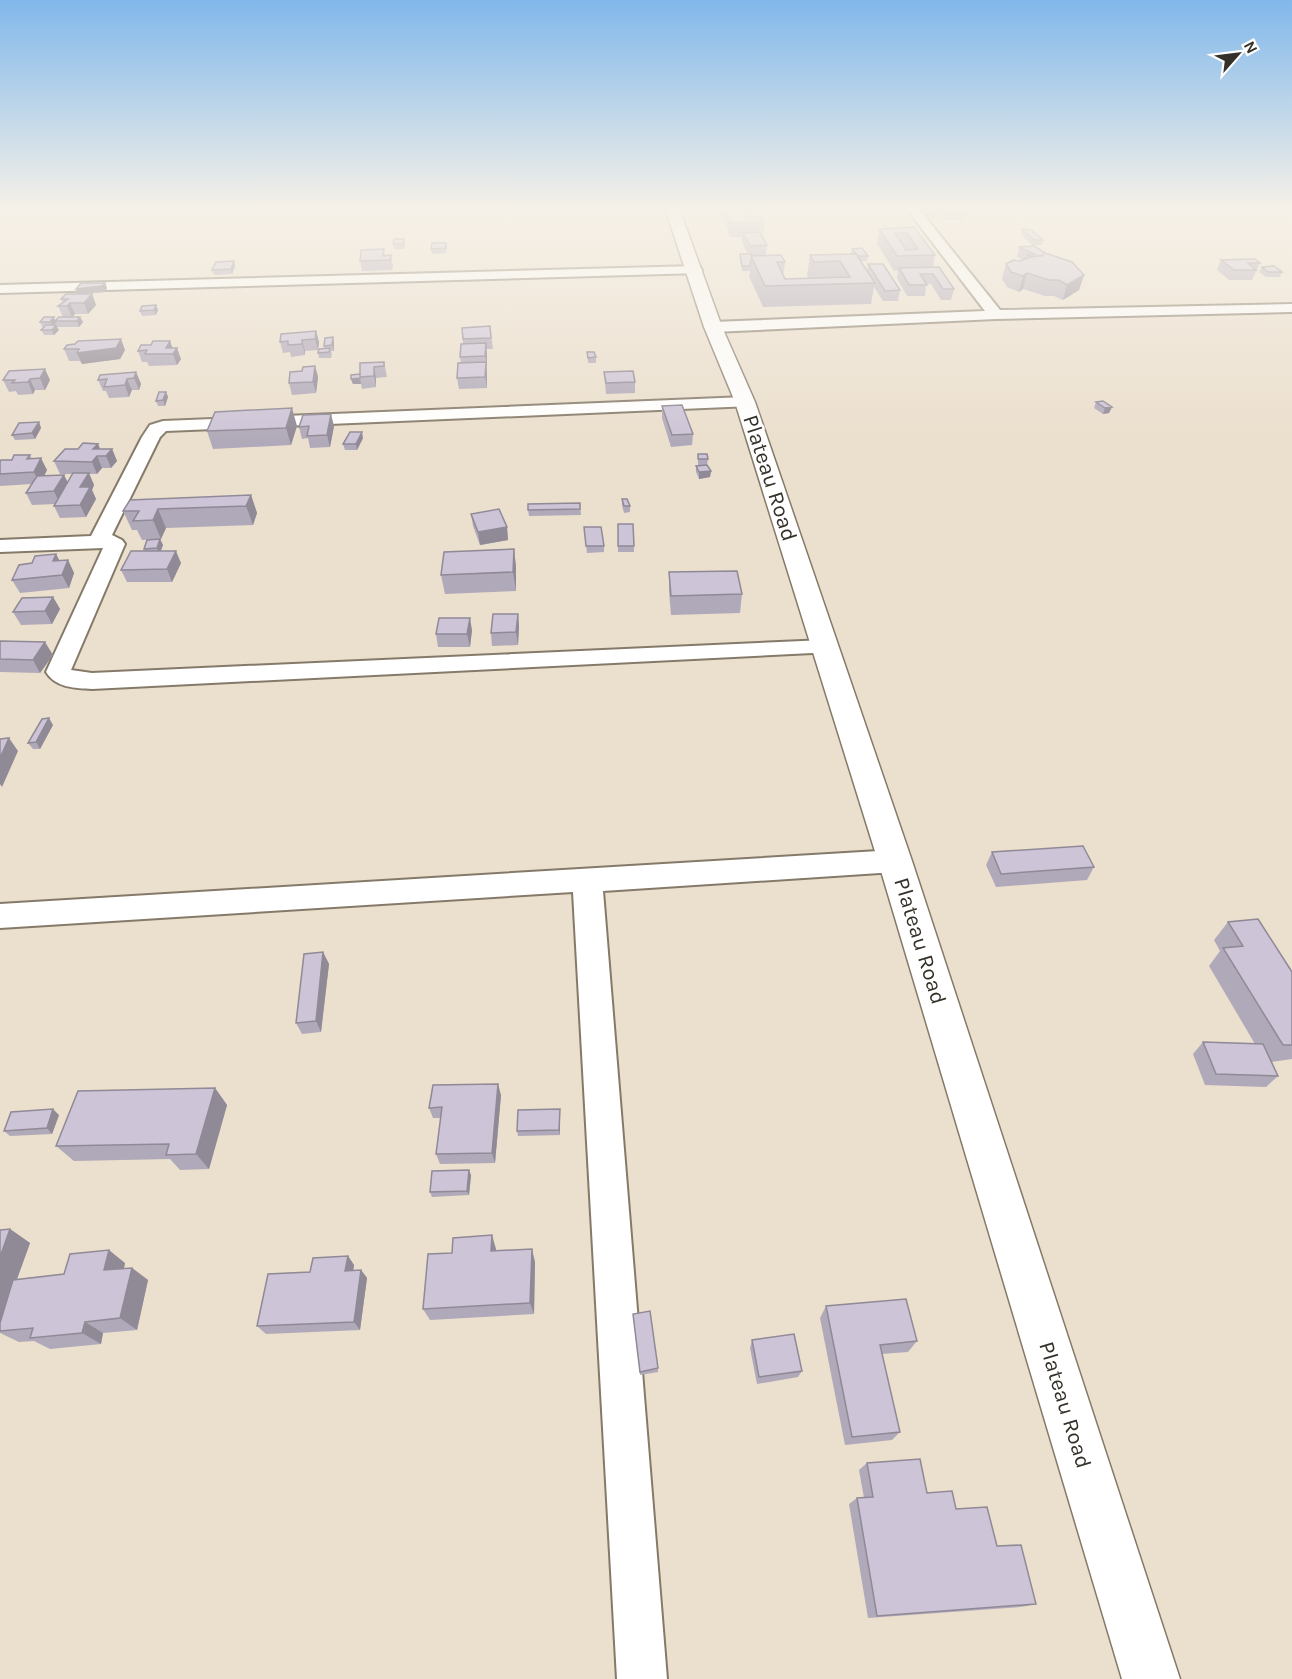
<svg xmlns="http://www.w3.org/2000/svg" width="1292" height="1679" viewBox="0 0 1292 1679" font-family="Karla,sans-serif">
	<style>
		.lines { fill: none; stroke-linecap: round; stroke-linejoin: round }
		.minor-casing { stroke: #857a69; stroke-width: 4 }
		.tertiary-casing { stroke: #857a69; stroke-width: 3 }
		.minor { fill: #fff; fill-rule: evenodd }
		.tertiary { fill: #fff; fill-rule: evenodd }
		.wall { fill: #b0a9b9 }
		.shaded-wall { fill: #908996 }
		.building { fill: #cdc4d7; stroke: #908996; stroke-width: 1.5; fill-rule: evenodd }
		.labels { text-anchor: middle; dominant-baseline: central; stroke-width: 5; stroke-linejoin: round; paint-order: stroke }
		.street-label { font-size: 22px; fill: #35312a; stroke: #fff }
	</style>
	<rect width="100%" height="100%" fill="#ebdfcd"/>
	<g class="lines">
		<defs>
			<path id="minor" d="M906 208H918L1000 310 1292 304V312L996 319 713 332 705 327 713 322 985 311Z
				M695 266 700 267 702 270 700 273 0 293V285Z
				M745 397 751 398 754 402 751 406 166 431 160 437 112 535 122 540 125 544 71 670 92 673 825 640 833 642 837 647 833 652 92 689C75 688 56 688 46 672L103 548 0 552V540L91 536 142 437 150 425 163 421Z
				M895 850 905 853 910 861 905 869 895 872 603 891 667 1679H617L573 892 0 928V904Z"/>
			<path id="tertiary" d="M665 208H679L722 327 755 402 912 861 1180 1679H1122L878 861 735 402 704 327Z"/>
		</defs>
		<use href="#minor" class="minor-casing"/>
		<use href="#tertiary" class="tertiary-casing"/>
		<use href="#minor" class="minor"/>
		<use href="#tertiary" class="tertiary"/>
	</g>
	<path class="wall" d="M721 208H757L756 215H743L744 217 764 222 763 236H762L767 245 766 255 752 256 785 262 783 276 785 279 809 278 807 275 810 255 851 254 852 249 868 256 867 261H861L867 271 868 264 900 290 898 301H883L874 287 871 304 763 307 749 276 750 271H742L740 259V254H748L742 243V237H730L721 211Z
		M939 208H965L967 211 965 220H943L938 214Z
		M927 209 936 215 935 220H929L926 214Z
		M914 227 935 255 933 267 954 289 951 300H941L931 284H926L925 296H907L897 278 898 271H894L877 244 879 229Z
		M1022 229 1043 240 1042 245H1032L1021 234Z
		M404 239 405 244 404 249H394L393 244Z
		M1019 247 1045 253 1084 275 1079 290 1063 300 1054 296H1045L1023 289 1019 292 1007 287 1002 279 1006 264 1023 260 1017 257Z
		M447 248 446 253 432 254 431 249Z
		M384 249 385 256 391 255 393 266 392 270 362 271 360 261Z
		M1221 260 1260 263 1252 280H1229L1217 270Z
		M234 261 235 266 232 274 214 275 212 270Z
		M1262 267 1282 272 1280 277H1266L1259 272Z
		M105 283 107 288 105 292 80 294H92L96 305 88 314H75L72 317H63L58 306 63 303 61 299 78 294Z
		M142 306 158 310 156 315 142 316 140 311Z
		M80 317 83 322 79 327H57L56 323 55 325 59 330 54 335H44L41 330 43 328 40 322Z
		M490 326 493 349H486L487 388 459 389 457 378 461 363 460 357 463 344 462 328Z
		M316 331 319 342 318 350 305 351V355L291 357 290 352 283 353 280 342Z
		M170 341 172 348 181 359 177 365 149 366 147 362H142L138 351 151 345Z
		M334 342V351H331L332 354 331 358H319L318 353 324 348V346Z
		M64 349 125 350 120 359 82 364 80 361H69Z
		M587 352 596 357V363H588Z
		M384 362 387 377 376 378V387L362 389 361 384H353L351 379Z
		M315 366 318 377 316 393 292 395 289 383 302 371Z
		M9 371 50 380 45 390H35L33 394 18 395 16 391 9 392 3 380Z
		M136 372 141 384 139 390H132L129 397 109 398 106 391H103L98 380Z
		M604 372 635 382V393L606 394Z
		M166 392 168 397 165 406H158L156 401Z
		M1096 402 1112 407 1109 413 1103 414 1094 408Z
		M662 406 693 434 692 445 671 447 662 418Z
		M39 422 41 428 35 439 15 440 12 435Z
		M297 426 291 445 213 449 207 431Z
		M334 426 330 447 310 448 308 438 302 439 299 427Z
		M363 438 357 450H345L343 444Z
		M98 444 100 449H112L117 461 111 468H102L97 474H89L94 485 92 490 96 499 86 517 60 518 54 506 55 504 32 505 26 493 32 484 0 486V462L30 455 32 459 47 470 44 476 64 475 68 483 73 474H60L54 461 78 449Z
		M698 454 708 459 707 465 711 471 710 477 699 479 696 472V466L704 465H698Z
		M251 495 257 513 253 525 166 528 161 539 142 540 137 530H132L123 511Z
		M622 499 630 506V512L624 513 622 505Z
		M580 503 581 515 529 516 528 510Z
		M471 514 507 527 508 540 480 545 473 526Z
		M618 524H633L634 552H618Z
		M584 527 604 546V552L587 553Z
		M160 539 163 545 161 551 181 563 172 582H127L121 570 145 551 144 549Z
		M514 549 516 567V591L445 594 441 575Z
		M56 554 59 561 68 560 74 573 69 588 20 593 12 580 32 563Z
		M669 572 742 594 740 613 671 615 669 591Z
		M53 597 60 609 52 624 21 625 13 612Z
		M518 614 519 626 518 645 492 646 491 633Z
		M472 630 470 647H438L436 634Z
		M0 641 53 655 40 673 0 672Z
		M53 725 40 749H33L28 743Z
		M992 852 1094 867 1087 880 996 887 986 865Z
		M1228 922 1292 972V1059L1271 1062 1278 1076 1266 1087 1205 1085 1193 1054 1203 1042 1255 1044 1209 966 1220 951 1214 940Z
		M323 952 329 964 321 1032 302 1034 296 1023Z
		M215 1088 227 1105 209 1169 180 1170 170 1159 74 1161 56 1146Z
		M501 1095 495 1163 440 1164 436 1154 441 1118H433L429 1108Z
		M560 1109V1135L518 1136 517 1131Z
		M59 1115 52 1134 10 1136 4 1131Z
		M471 1175 469 1195 432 1197 430 1192Z
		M10 1229 30 1243 17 1279 64 1274 125 1263 124 1268H132L148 1280 137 1330 103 1333 101 1344 50 1349 34 1341 19 1342 0 1333V1230Z
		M496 1249V1251L535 1262 534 1314 430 1320 423 1309 452 1253Z
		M348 1256 354 1265 353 1270H361L367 1278 360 1330 266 1334 257 1326 310 1272Z
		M826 1306 917 1341 908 1352 882 1354 900 1432 892 1440 845 1445 820 1318Z
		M633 1314 658 1368V1372L640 1375Z
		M752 1340 802 1371 798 1377 757 1384 750 1348Z
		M867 1463 927 1493 956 1509 997 1546 1036 1604 1021 1607 868 1618 849 1504 857 1498H864L859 1470Z"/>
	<path class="shaded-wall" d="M234 261 235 266 232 274 231 269Z
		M1027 273 1023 289 1019 292 1023 276Z
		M1084 275 1079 290 1063 300 1067 285Z
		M105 283 107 288 105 292 78 294 76 289Z
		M92 294 96 305 88 314 84 303Z
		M70 303 75 314 72 317 67 306Z
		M156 305 158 310 156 315 154 310Z
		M54 317 56 323 53 327 50 322Z
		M80 317 83 322 79 327 77 321Z
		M56 325 59 330 54 335 52 330Z
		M316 331 319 342 318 350 315 339Z
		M333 337 334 342V351L332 345Z
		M121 339 125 350 120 359 82 364 77 353Z
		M302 340 305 351V355L302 344Z
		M170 341 174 352 166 348Z
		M486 343 487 354V367L485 356Z
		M177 348 181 359 177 365 173 354Z
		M486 362 487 373V388L485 377Z
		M315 366 318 377 316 393 313 382Z
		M374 367 376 378V387L374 376Z
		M45 369 50 380 45 390 40 378Z
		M136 372 141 384 139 390 134 378Z
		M360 378 361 384H353L351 379Z
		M30 379 35 390 33 394 28 382Z
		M127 379 132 390 129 397 125 385Z
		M166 392 168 397 165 406 163 400Z
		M1112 407 1109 413 1103 414 1105 408Z
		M292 408 297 426 291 445 286 428Z
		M331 414 334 426 330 447 327 435Z
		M39 422 41 428 35 439 32 433Z
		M362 432 363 438 357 450 356 444Z
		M98 444 103 456 93 449Z
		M112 449 117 461 111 468 106 456Z
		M97 456 102 468 97 474 92 462Z
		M41 458 47 470 40 484 34 472Z
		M711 471 710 477 699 479V472Z
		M89 473 94 485 92 490 96 499 86 517 80 505V487Z
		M64 475 70 487 60 504 54 491Z
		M251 495 257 513 253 525 246 506Z
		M158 509 166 528 161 539 153 520Z
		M507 527 508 540 480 545 478 532Z
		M160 539 163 545 159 555 157 548Z
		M514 549 516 567V591L513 572Z
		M176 551 181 563 172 582 167 569Z
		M56 554 63 567 53 561Z
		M68 560 74 573 69 588 62 575Z
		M53 597 60 609 52 624 45 611Z
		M518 614 519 626 518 645 516 632Z
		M470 618 472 630 470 647 467 634Z
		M45 642 53 655 40 673 33 660Z
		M49 718 53 725 40 749 36 742Z
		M9 738 18 751 2 787 0 784V758Z
		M323 952 329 964 321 1032 316 1021Z
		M498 1084 501 1095 495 1163 492 1153Z
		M215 1088 227 1105 209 1169 196 1154Z
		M53 1109 59 1115 52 1134 47 1128Z
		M560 1109V1135L559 1130Z
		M469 1170 471 1175 469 1195 467 1191Z
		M10 1229 30 1243 0 1326V1257Z
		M492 1235 496 1249V1264L491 1251Z
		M532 1249 535 1262 534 1314 530 1303Z
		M109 1250 125 1263 121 1283 104 1270Z
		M348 1256 354 1265 352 1279 345 1271Z
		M132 1268 148 1280 137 1330 120 1318Z
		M361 1270 367 1278 360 1330 354 1322Z
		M85 1322 103 1333 101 1344 82 1333Z"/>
	<path class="building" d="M726 208H741L744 217H762L764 222 731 223Z
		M943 208H965L967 211 945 210Z
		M927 209H933L936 215H930Z
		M914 227 935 255 897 256 879 229ZM895 233H907L918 249 906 250Z
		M1022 229 1031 230 1043 240H1034Z
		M759 232 767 245 750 246 743 233Z
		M394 239H404L403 244H393Z
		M432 243H446V248L431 249Z
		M1034 246 1045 253 1043 255 1031 257 1028 255 1034 254 1019 247Z
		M862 248 868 256H858L852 249Z
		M384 249 383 256 391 255 390 260 360 261 361 250Z
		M1045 253 1072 262 1084 275 1067 285 1059 280H1049L1027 273 1023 276 1011 272 1006 264 1013 260 1020 261 1033 256H1042Z
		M740 254H752L750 266H742Z
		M856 254 875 283 765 286 751 256 781 255 785 262H777L785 279 850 277 840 261 814 262 810 255Z
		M1255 259 1260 263H1248L1256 270H1234L1221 260Z
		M234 261 231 269 212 270 216 262Z
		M868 264H883L900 290 885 291Z
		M1274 266 1282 272H1268L1262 267Z
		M939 267 954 289H943L933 274H920L927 285H909L899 268Z
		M81 283H105L102 286 76 289Z
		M66 294H92L84 303H70L67 306H58L68 299H61Z
		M156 305 154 310 140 311 142 306Z
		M44 317H54L50 322H40Z
		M59 317H80L77 321H55Z
		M46 325H56L52 330H41Z
		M490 326 491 338 463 339 462 328Z
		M316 331 315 339 302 340V344L288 345V341L280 342 281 334Z
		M333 337 332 345 324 346 325 338Z
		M121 339 116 348 77 353 79 349H64L67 345 75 344 78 341Z
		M153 341H170L166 348H177L173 354H145L147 350 138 351 141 345H151Z
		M486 343 485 356 460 357 461 344Z
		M330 348 329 352 318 353 319 349Z
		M587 352H594L596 357 588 358Z
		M384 362V366L374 367V376L360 377V363Z
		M486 362 485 377 457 378 458 363Z
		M315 366 313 382 289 383 290 372 302 371 303 367Z
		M45 369 40 378 30 379 28 382 12 383 15 380H3L9 371Z
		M633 371 635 382 606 383 604 372Z
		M136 372 134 378 127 379 125 385 104 387 107 379 98 380 100 375Z
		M360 374V378L351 379V375Z
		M159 392H166L163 400 156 401Z
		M1103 401 1112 407 1105 408 1096 402Z
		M682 405 693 434 672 435 662 406Z
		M292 408 286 428 207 431 215 412Z
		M331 414 327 435 307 436 309 426 299 427 303 415Z
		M39 422 32 433 12 435 19 423Z
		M350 432H362L356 444H343Z
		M83 443 98 444 93 449H112L106 456H97L92 462 54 461 65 449H78Z
		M698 454H707L708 459H698Z
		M14 455H30L27 459 41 458 34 472 0 474V462L1 460H12Z
		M707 465 711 471 699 472 696 466Z
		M73 473H89L80 487H90L80 505 54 506Z
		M64 475 54 491 26 493 37 476Z
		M251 495 246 506 158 509 153 520 133 521 139 511H123L130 500Z
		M622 499H627L630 506H624Z
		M580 503V509L528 510V504Z
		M499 509 507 527 478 532 471 514Z
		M618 524H633L634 546H618Z
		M584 527H601L604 546H586Z
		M160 539 157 548 144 549 147 540Z
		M514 549 513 572 441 575 444 552Z
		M131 551H176L167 569 121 570Z
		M56 554 53 561 68 560 62 575 12 580 19 565 32 563 35 556Z
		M737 571 742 594 671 596 669 572Z
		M53 597 45 611 13 612 22 598Z
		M493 614H518L516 632 491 633Z
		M439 618H470L467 634H436Z
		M0 641 45 642 33 660 0 659Z
		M49 718 36 742 28 743 42 719Z
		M9 738 0 758V739Z
		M1083 846 1094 867 1001 874 992 852Z
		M1258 919 1292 972V1045H1283L1223 948 1243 946 1228 922Z
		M323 952 316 1021 296 1023 304 954Z
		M1203 1042 1263 1044 1278 1076 1216 1074Z
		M498 1084 492 1153 436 1154 442 1107 429 1108 433 1085Z
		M215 1088 196 1154 166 1155 169 1144 56 1146 78 1091Z
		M53 1109 47 1128 4 1131 11 1112Z
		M560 1109 559 1130 517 1131 518 1110Z
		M469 1170 467 1191 430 1192 432 1171Z
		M10 1229 0 1257V1230Z
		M492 1235 491 1251 532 1249 530 1303 423 1309 428 1254 452 1253 453 1238Z
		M109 1250 104 1270 132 1268 120 1318 85 1322 82 1333 30 1338 33 1328 0 1331V1323L13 1280 64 1274 70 1254Z
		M348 1256 345 1271 361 1270 354 1322 257 1326 268 1274 310 1272 313 1258Z
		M906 1299 917 1341 880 1345 900 1432 852 1437 826 1306Z
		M650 1311 658 1368 640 1372 633 1314Z
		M794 1334 802 1371 759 1377 752 1340Z
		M920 1459 927 1493 952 1491 956 1509 987 1507 997 1546 1021 1545 1036 1604 877 1616 857 1498 873 1497 867 1463Z"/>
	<linearGradient id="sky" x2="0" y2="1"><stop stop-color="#81b8eb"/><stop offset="0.47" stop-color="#f6f1e8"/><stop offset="1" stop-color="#f6f1e8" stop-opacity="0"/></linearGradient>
	<rect width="1292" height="443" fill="url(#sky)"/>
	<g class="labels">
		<g class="street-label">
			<text transform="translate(770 478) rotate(72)">Plateau Road</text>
			<text transform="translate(920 941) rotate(73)">Plateau Road</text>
			<text transform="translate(1065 1405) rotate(73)">Plateau Road</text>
		</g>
	</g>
	<g transform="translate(1238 54) rotate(62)" stroke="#ffffff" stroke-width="4.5" paint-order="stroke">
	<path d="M0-4.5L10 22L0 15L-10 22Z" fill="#35312a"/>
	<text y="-9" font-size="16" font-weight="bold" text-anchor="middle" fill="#35312a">N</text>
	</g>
</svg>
